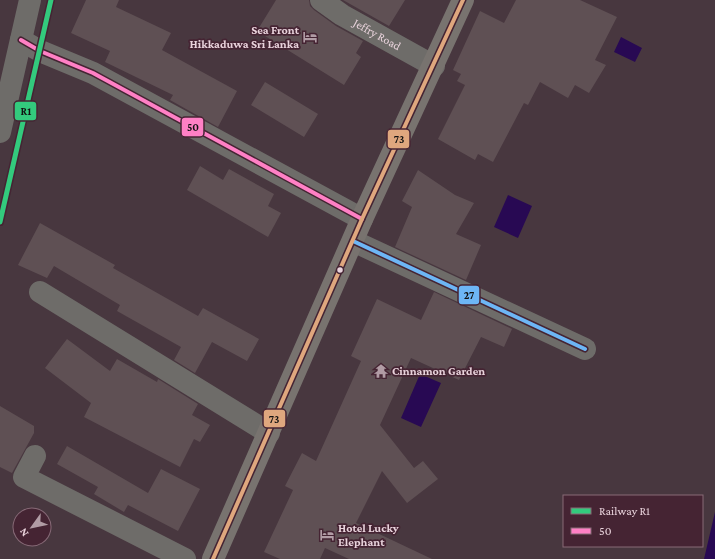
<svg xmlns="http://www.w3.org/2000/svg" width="715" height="559" viewBox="0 0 715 559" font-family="'Crimson Pro',serif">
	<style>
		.water { fill: #280953 }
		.building { fill: #5f5054 }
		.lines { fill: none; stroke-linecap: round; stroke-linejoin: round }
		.minor { stroke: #6e6c69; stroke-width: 22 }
		.highway { stroke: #78736f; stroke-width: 22 }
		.bus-1-casing { stroke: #452433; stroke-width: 7 }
		.bus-2-casing { stroke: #452433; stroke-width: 7 }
		.bus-3-casing { stroke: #452433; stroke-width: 7 }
		.bus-1 { stroke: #ff80c5; stroke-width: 4 }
		.bus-2 { stroke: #6db6f5; stroke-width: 4 }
		.bus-3 { stroke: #dfa77e; stroke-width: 4 }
		.rail-1-casing { stroke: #452433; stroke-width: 8 }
		.rail-1 { stroke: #33ca7d; stroke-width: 5 }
		.bus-dot { fill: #e9d3dc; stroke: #452433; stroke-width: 1.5 }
		.labels { text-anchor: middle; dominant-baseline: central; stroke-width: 3.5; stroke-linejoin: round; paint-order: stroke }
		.poi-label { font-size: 12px; font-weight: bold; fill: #e9d3dc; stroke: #452433; text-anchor: start }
		.street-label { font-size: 12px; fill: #e9d3dc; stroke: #452433 }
		.line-badge { stroke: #452433; stroke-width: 1.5 }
		.pale-badge-label { font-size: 11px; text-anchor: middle; font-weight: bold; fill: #111 }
	</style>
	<rect width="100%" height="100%" fill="#48373f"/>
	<path class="water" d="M621 37 642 48 635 62 614 52Z
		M508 195 532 206 518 238 494 227Z
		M420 374 441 383 421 427 401 418Z
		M715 512V559H704Z"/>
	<path class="building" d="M86 0H119L116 7 171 33 162 50 237 91 218 127 170 100 173 95 105 62 110 51 71 33Z
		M276 0H309L310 6 314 10 336 26 363 41 356 53 361 57 344 85 257 31Z
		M343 0H405L389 26Z
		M516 0H580L617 17 595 60 606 65 589 93 575 85 568 98 540 82 528 105 524 103 493 162 478 154 475 160 438 139 465 85 457 81 461 74 453 70 480 11 504 23Z
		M265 82 318 114 304 137 251 105Z
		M200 166 223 180 229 169 274 194 268 206 281 213 268 237 187 190Z
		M418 170 455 195 474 203 456 234 481 245 466 280 395 247 412 207 402 201Z
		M40 223 115 265 113 268 198 316 203 308 259 339 247 361 212 342 195 373 174 360 181 347 117 311 120 305 54 266 47 278 18 265Z
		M434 292 512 329 504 347 481 337 459 380 411 358 380 425 414 468 423 461 438 479 407 503 382 471 356 523 432 559H349L325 548 320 559H280L264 552 293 490 285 486 302 453 316 461 361 361 351 356 377 299 421 320Z
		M67 339 110 371 117 359 157 382 158 379 198 404 192 415 210 425 200 442 194 439 180 467 84 417 91 403 45 368Z
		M0 406 34 426V433L12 473 0 467Z
		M67 446 148 493 161 469 200 489 178 531 128 505 124 512 94 494 98 487 57 464Z"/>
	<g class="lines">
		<g class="minor">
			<path id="s1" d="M321 0 342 15 434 66"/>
			<path d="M21 40 40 51 93 73 362 219"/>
			<path d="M0 132 30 0"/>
			<path d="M353 241 585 349"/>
			<path d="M40 292 269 433"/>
			<path d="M35 456 24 477 185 559"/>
		</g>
		<path class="highway" d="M213 559 362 219 463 0"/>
		<defs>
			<path id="bus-1" d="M21 40 40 51 93 73 362 219"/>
			<path id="bus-2" d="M353 241 585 349"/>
			<path id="bus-3" d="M213 559 362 219 463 0"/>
		</defs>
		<use href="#bus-1" class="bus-1-casing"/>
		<use href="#bus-2" class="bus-2-casing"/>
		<use href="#bus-3" class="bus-3-casing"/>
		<use href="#bus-1" class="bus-1"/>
		<use href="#bus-2" class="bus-2"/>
		<use href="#bus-3" class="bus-3"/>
		<defs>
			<path id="rail-1" d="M0 222 51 0"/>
		</defs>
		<use href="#rail-1" class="rail-1-casing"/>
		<use href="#rail-1" class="rail-1"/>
	</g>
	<defs>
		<symbol id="hotel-bare" viewBox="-9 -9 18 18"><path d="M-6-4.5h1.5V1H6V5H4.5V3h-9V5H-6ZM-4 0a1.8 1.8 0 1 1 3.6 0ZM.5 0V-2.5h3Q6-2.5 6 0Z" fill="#b19ca5" stroke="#452433" stroke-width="2.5" paint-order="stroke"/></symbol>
		<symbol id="temple-bare" viewBox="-9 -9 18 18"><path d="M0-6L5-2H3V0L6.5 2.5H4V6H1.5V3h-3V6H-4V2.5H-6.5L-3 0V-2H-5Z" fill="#b19ca5" stroke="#452433" stroke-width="2.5" paint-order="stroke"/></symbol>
	</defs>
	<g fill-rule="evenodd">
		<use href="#hotel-bare" x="300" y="27" width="20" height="20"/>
		<use href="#temple-bare" x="371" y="361" width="20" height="20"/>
		<use href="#hotel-bare" x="317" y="525" width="20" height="20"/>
	</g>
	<circle class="bus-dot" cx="340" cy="270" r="3.5"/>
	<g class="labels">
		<g class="poi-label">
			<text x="299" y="30" text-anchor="end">Sea Front<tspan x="299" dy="14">Hikkaduwa Sri Lanka</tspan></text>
			<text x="392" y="371">Cinnamon Garden</text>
			<text x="338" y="528">Hotel Lucky<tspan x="338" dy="14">Elephant</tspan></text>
		</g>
		<g class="street-label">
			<text stroke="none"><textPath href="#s1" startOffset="66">Jeffry Road</textPath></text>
		</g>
	</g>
	<g class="line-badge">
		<rect x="14" y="101" width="23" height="20" rx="4" fill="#33ca7d"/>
		<rect x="181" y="117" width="23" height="20" rx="4" fill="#ff80c5"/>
		<rect x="387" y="129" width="23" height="20" rx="4" fill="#dfa77e"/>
		<rect x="458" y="285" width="22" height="20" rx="4" fill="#6db6f5"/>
		<rect x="263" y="409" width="23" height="19" rx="4" fill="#dfa77e"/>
	</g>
	<g class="pale-badge-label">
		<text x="26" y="115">R1</text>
		<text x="193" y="131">50</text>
		<text x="399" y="143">73</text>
		<text x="469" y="299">27</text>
		<text x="274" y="423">73</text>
	</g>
	<rect x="563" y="495" width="140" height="52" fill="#452433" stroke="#876a77"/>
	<rect x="571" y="508" width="20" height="6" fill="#33ca7d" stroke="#876a77"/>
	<text x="599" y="515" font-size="12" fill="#e9d3dc">Railway R1</text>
	<rect x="571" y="528" width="20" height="6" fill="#ff80c5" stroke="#876a77"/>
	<text x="599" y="535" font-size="12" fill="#e9d3dc">50</text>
	<g transform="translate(32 527) rotate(237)"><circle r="19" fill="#452433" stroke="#876a77"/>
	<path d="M0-3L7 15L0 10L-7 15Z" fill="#b19ca5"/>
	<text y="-6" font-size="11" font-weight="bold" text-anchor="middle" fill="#e9d3dc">N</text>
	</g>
</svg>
